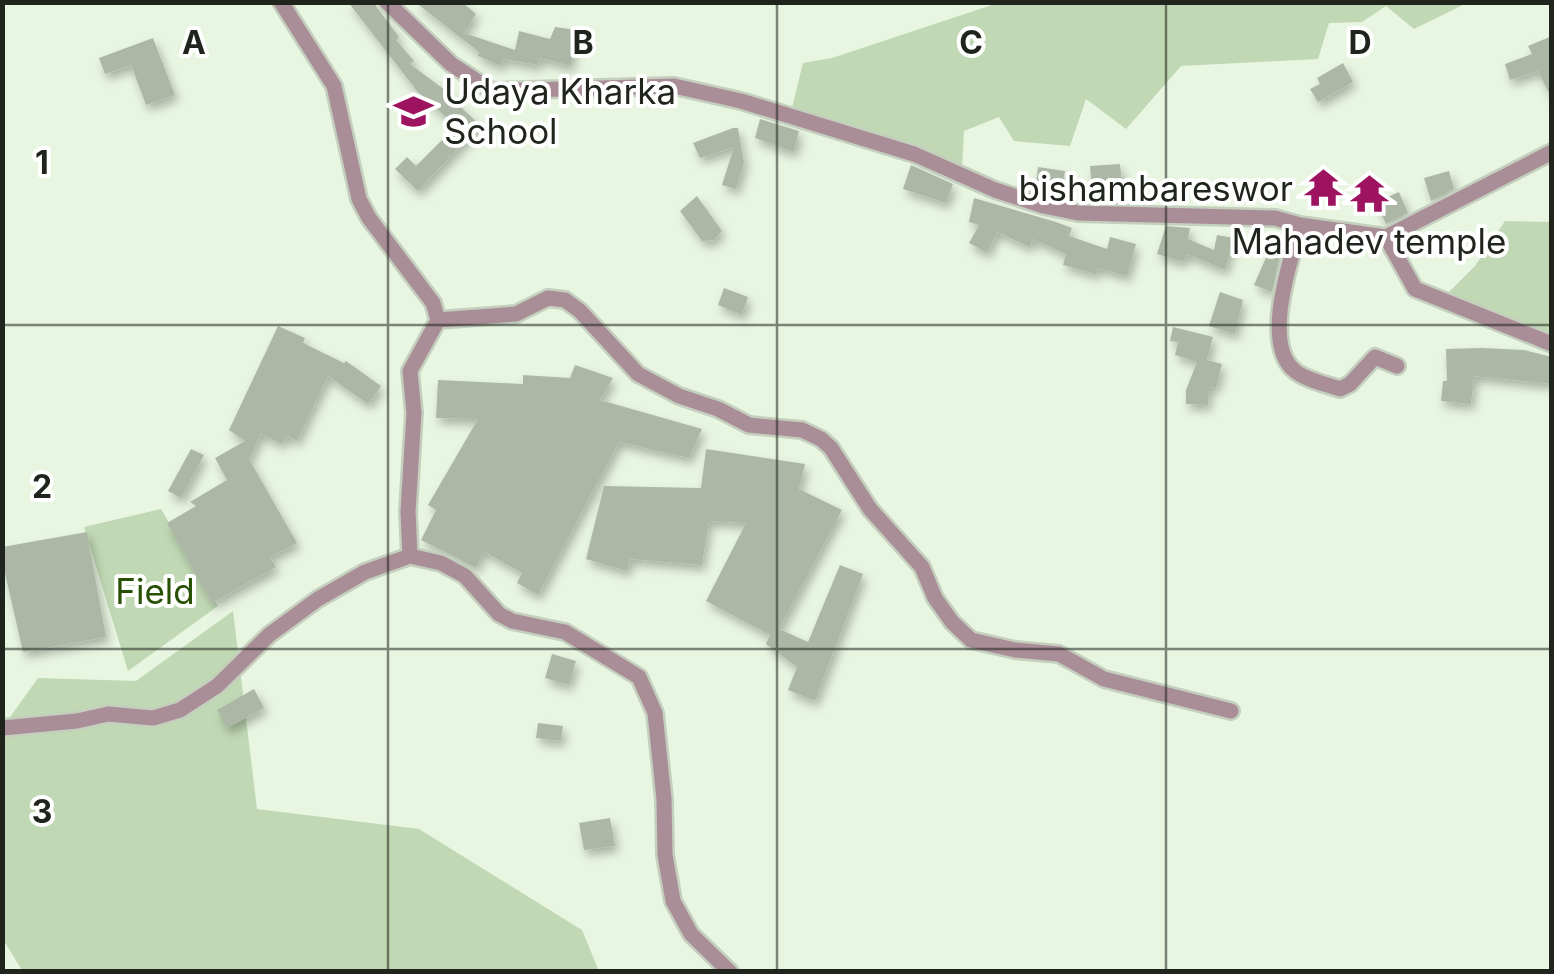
<svg xmlns="http://www.w3.org/2000/svg" width="1554" height="974" viewBox="0 0 1554 974" font-family="Inter,sans-serif">
	<style>
		.green { fill: #c0d8b3 }
		.building { fill: #acb8a5; filter: url(#shadow) }
		.lines { fill: none; stroke-linecap: round; stroke-linejoin: round }
		.minor-casing { stroke: #c4cfbe; stroke-width: 20 }
		.minor { stroke: #a98d97; stroke-width: 15 }
		.grid { fill: none; stroke: #1f241d; stroke-width: 2.5; stroke-opacity: 0.55 }
		.labels { text-anchor: middle; dominant-baseline: central; stroke-width: 8; stroke-linejoin: round; paint-order: stroke }
		.poi-label { font-size: 35px; fill: #1f241d; stroke: #fff; text-anchor: start }
		.park-label { font-size: 35px; fill: #275002; stroke: #fff }
		.grid-label { font-size: 32px; text-anchor: middle; font-weight: bold; fill: #1f241d; stroke: #fff; stroke-width: 8; stroke-linejoin: round; paint-order: stroke }
	</style>
	<defs>
		<filter id="shadow"><feDropShadow dx="3.5" dy="6" stdDeviation="5" flood-color="#0004"/></filter>
	</defs>
	<rect width="100%" height="100%" fill="#e8f5e1"/>
	<path class="green" d="M998 3H1467L1414 29 1386 6 1362 22 1329 23 1318 59 1181 66 1126 129 1086 99 1070 146 1014 141 999 117 964 131 962 170 791 112 803 63 832 58Z
		M1505 221 1551 222V334L1445 296 1475 266Z
		M161 509 218 606 128 671 84 527Z
		M233 611 257 809 419 829 582 930 599 971 23 972 6 944 3 945V727L38 678 136 681Z"/>
	<path class="building" d="M348 2H373L399 37 396 40 414 61 410 64 453 96 451 98 480 125 418 191 395 169 407 157 416 166 456 126 417 91Z
		M415 2H462L476 14 464 33 515 50 519 31 550 39 555 27 576 30 571 66 540 58 538 65 503 59 501 66 478 56 479 52Z
		M1552 36V99L1538 71 1510 80 1505 64 1532 54 1528 46Z
		M153 38 175 95 146 105 131 65 105 74 99 58Z
		M1343 63 1353 82 1318 102 1310 89 1320 84 1317 78Z
		M760 119 799 131 794 152 755 138Z
		M733 128H738L744 163 736 189 722 185 734 147 700 158 693 143Z
		M1120 164 1124 203 1093 202 1090 166Z
		M911 165 953 184 946 203 903 189Z
		M1038 167 1065 171 1061 193 1053 191 1051 196 1035 191Z
		M1449 171 1454 189 1431 201 1424 178Z
		M1399 192 1408 213 1386 224 1376 202Z
		M697 196 722 231 714 240 702 241 680 211Z
		M974 198 1056 222 1072 228 1069 236 1107 249 1110 237 1136 244 1127 276 1098 268 1096 274 1063 265 1066 254 1033 239 1030 247 997 232 987 253 969 243 979 225 969 222Z
		M1166 226 1190 228 1188 239 1214 250 1217 235 1234 238 1225 270 1187 254 1183 262 1157 254Z
		M1271 246 1281 250 1272 292 1254 285Z
		M724 288 748 297 742 315 718 305Z
		M1220 292 1243 300 1235 334 1209 326Z
		M278 326 305 338 303 343 344 363 346 361 381 386 368 404 328 376 297 441 286 435 282 444 261 434 249 459 297 543 270 557 276 567 212 603 167 523 196 506 190 502 227 480 215 458 245 441 229 430Z
		M1173 327 1213 337 1207 360 1222 364 1216 388 1209 387 1208 405 1186 404V390L1197 362 1175 355 1178 342 1170 341Z
		M1482 348 1524 350 1552 357V384L1474 376 1471 404 1441 401 1443 381H1447L1446 349Z
		M575 365 613 378 600 400 702 429 689 458 619 442 538 595 517 583 522 573 483 551 476 568 421 540 436 510 428 505 478 419 436 418 438 380 523 384V375L570 378Z
		M191 449 204 455 181 498 168 491Z
		M706 449 805 464 799 489 842 510 779 629 808 642 840 565 863 574 815 701 788 690 797 667 766 644 770 635 706 601 746 523 709 521 702 565 630 559 627 571 586 559 604 486 701 488Z
		M87 532 106 637 23 652 2 560V547Z
		M552 654 576 661 569 685 545 678Z
		M254 689 264 708 227 728 217 710Z
		M538 723 563 726 561 741 536 738Z
		M610 818 615 846 584 850 579 823Z"/>
	<g class="lines">
		<defs>
			<path id="minor" d="M281 2 334 86 359 199 369 218 433 303 438 320 410 371 414 413 408 512 410 556
				M387 2 451 64 492 91 674 86 741 101 914 154 995 190 1044 206 1078 213 1275 218 1300 225 1386 237 1552 152
				M1300 225C1291 260 1261 344 1295 371 1306 380 1326 384 1340 389L1350 384 1375 357 1397 366
				M1386 237 1415 289 1552 344
				M438 320 516 314 548 298 565 300 580 311 638 374 679 396 718 409 749 425 802 430 821 439 831 448 870 509 922 567 935 598 952 622 971 640 1015 650 1059 654 1104 679 1231 711
				M2 728 77 721 108 714 153 718 180 710 217 686 269 635 318 599 365 572 410 556 441 563 465 576 499 614 512 621 565 632 639 677 655 713 664 799 665 855 673 901 691 934 730 972"/>
		</defs>
		<use href="#minor" class="minor-casing"/>
		<use href="#minor" class="minor"/>
	</g>
	<path class="grid" d="M388 2V972M777 2V972M1166 2V972M2 325H1552M2 649H1552"/>
	<defs>
		<symbol id="school-bare" viewBox="-9 -9 18 18"><path d="M0-5L7-2L0 1L-7-2ZM-4 1L0 2.5L4 1V4Q0 6-4 4Z" fill="#9e135f" stroke="#fff" stroke-width="2.5" paint-order="stroke"/></symbol>
		<symbol id="temple-bare" viewBox="-9 -9 18 18"><path d="M0-6L5-2H3V0L6.5 2.5H4V6H1.5V3h-3V6H-4V2.5H-6.5L-3 0V-2H-5Z" fill="#9e135f" stroke="#fff" stroke-width="2.5" paint-order="stroke"/></symbol>
	</defs>
	<g fill-rule="evenodd">
		<use href="#school-bare" x="386" y="84" width="55" height="55"/>
		<use href="#temple-bare" x="1296" y="160" width="55" height="55"/>
		<use href="#temple-bare" x="1342" y="166" width="55" height="55"/>
	</g>
	<g class="labels">
		<g class="poi-label">
			<text x="444" y="91">Udaya Kharka<tspan x="444" dy="40">School</tspan></text>
			<text x="1293" y="188" text-anchor="end">bishambareswor</text>
			<text x="1369" y="241" text-anchor="middle">Mahadev temple</text>
		</g>
		<g class="park-label">
			<text x="155" y="591">Field</text>
		</g>
	</g>
	<g class="grid-label">
		<text x="194" y="54">A</text>
		<text x="583" y="54">B</text>
		<text x="971" y="54">C</text>
		<text x="1360" y="54">D</text>
		<text x="42" y="174">1</text>
		<text x="42" y="498">2</text>
		<text x="42" y="823">3</text>
	</g>
	<rect width="1554" height="974" fill="none" stroke="#1f241d" stroke-width="10"/>
</svg>
